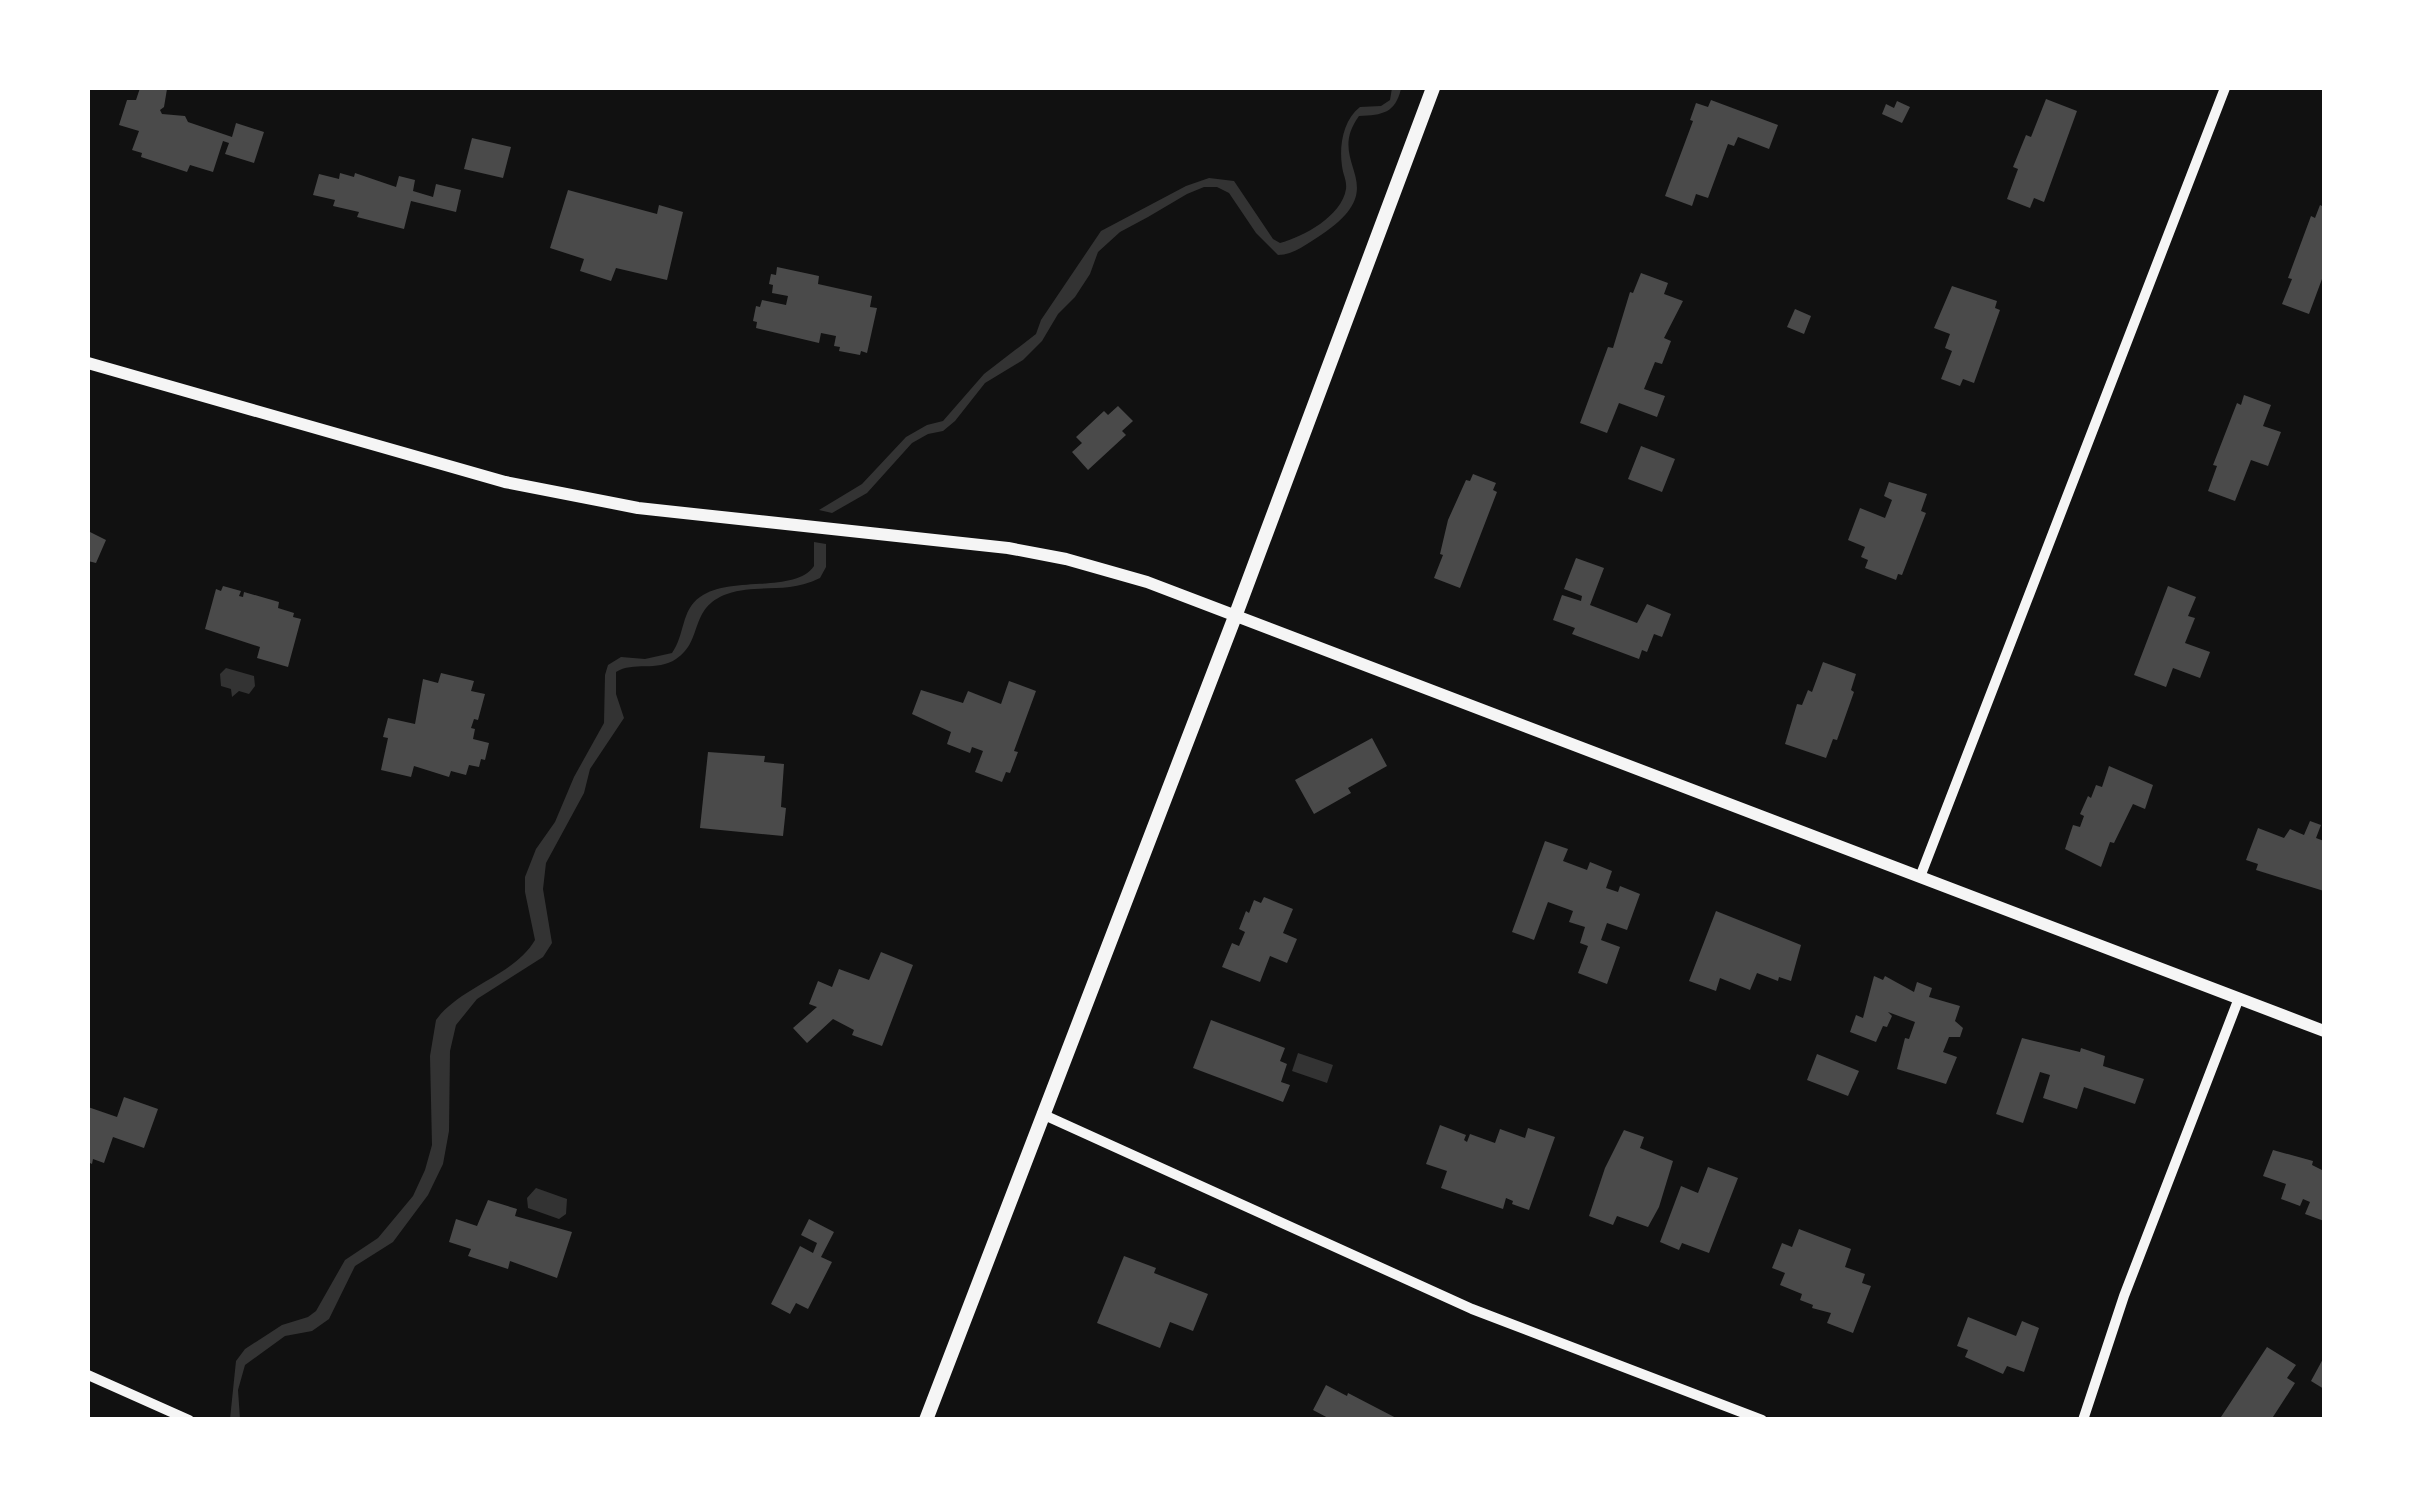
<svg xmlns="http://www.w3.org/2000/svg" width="2412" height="1507" viewBox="0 0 2412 1507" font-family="Mulish,sans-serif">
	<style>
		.water { fill: #333 }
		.building { fill: #4a4a4a }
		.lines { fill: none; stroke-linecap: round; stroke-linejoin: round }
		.minor { stroke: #f5f5f5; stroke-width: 10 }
		.tertiary { stroke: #f5f5f5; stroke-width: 12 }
		.secondary { stroke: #f5f5f5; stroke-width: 14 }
	</style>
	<rect width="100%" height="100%" fill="#111"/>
	<path class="water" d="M1392 88 1401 89C1395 113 1383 115 1359 116 1323 165 1397 184 1321 235 1308 243 1294 255 1278 255L1256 233 1229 193 1217 187H1204L1187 194 1148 217 1120 232 1098 252 1090 274 1075 297 1058 314 1042 341 1023 360 985 383 955 421 943 431 928 434 912 443 867 493 832 513 819 510 862 484 906 437 927 425 943 421 984 374 1036 334 1041 320 1101 231 1186 186 1209 178 1234 181 1273 239 1280 243C1303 237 1342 216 1346 189 1347 180 1343 175 1342 166 1339 146 1343 120 1360 107L1381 106 1390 100Z
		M814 542 826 544V567L820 578C785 595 758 583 727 594 688 608 704 641 676 659 657 672 633 661 616 672V694L624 718 590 769 584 793 546 863 543 889 552 943 543 957 477 999 456 1025 450 1051 449 1131 443 1164 428 1195 393 1242 355 1266 329 1319 312 1331 285 1336 245 1365 238 1390 240 1419H230L236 1361 245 1349 282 1325 308 1317 316 1311 345 1260 378 1238 413 1196 425 1170 432 1145 430 1056 436 1020C461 986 514 976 535 940L525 892V877L536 849 555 822 574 777 604 723 605 675 608 665 621 657 645 659 672 653C685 635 681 610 700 597 731 575 795 594 814 566Z
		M226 668 254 676 255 686 249 694 239 691 232 697 231 689 221 686 220 674Z
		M1298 1053 1333 1065 1327 1083 1292 1071Z
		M536 1188 567 1199 566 1214 559 1219 528 1208 527 1198Z"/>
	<path class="building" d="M140 88 167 89 164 107 160 110 162 114 185 116 188 122 232 137 236 123 264 132 254 163 225 154 229 143 223 141 213 172 190 165 187 172 141 157 142 153 132 150 139 131 119 125 127 100H136Z
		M2046 99 2077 111 2044 202 2034 198 2030 208 2007 199 2018 169 2013 167 2026 135 2031 137Z
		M1711 100 1778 125 1769 149 1738 137 1734 146 1728 144 1708 198 1696 194 1692 206 1665 196 1693 121 1690 120 1696 103 1708 107Z
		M1897 101 1910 107 1902 123 1882 114 1886 104 1894 108Z
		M472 138 511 147 503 178 464 169Z
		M340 173 354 177 355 173 396 187 399 176 415 180 413 191 433 197 436 184 461 190 456 212 411 201 404 229 357 217 359 212 333 206 335 200 313 195 319 174 339 179Z
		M568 190 657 214 659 205 683 212 667 280 616 268 611 281 580 271 584 259 550 248Z
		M2320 205 2324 207V280L2322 279 2309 314 2282 304 2292 279 2288 278 2311 216 2315 218Z
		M777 267 819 276 818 284 872 296 870 307 877 308 867 353 861 351 860 355 839 351 840 347 834 346 836 336 821 333 819 343 756 328 757 322 753 321 756 306 760 307 762 300 786 305 788 296 772 293 773 285 769 284 771 274 776 275Z
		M1641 273 1668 283 1664 294 1683 301 1664 338 1671 341 1662 364 1655 362 1644 389 1665 396 1657 417 1619 403 1607 433 1580 423 1608 347 1613 348 1630 292 1633 293Z
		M1952 286 1997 301 1995 308 2000 310 1974 383 1963 379 1960 386 1941 379 1952 351 1945 348 1950 334 1934 328Z
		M1795 309 1811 316 1804 334 1787 327Z
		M2244 395 2271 405 2263 426 2281 432 2268 466 2251 460 2235 501 2208 491 2217 466 2213 465 2237 403 2241 405Z
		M1118 406 1133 421 1122 431 1126 435 1088 470 1072 452 1082 443 1076 437 1104 411 1108 415Z
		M1641 446 1675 459 1662 492 1628 479Z
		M1473 474 1496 483 1493 490 1497 492 1460 588 1434 578 1443 555 1440 554 1448 520 1466 480 1470 481Z
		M1889 482 1927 494 1921 511 1926 513 1902 575 1898 574 1896 580 1865 568 1868 560 1861 557 1865 547 1848 540 1860 508 1885 518 1892 500 1884 496Z
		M88 531 106 540 96 563 88 561Z
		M1576 558 1604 568 1590 605 1637 623 1647 604 1671 614 1662 637 1654 634 1647 652 1642 650 1639 659 1572 634 1575 628 1553 620 1562 595 1581 601 1582 596 1564 589Z
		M223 586 241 591 239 596 243 597 244 592 279 602 278 608 294 613 293 617 301 619 288 667 257 658 260 647 205 629 216 589 221 591Z
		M2168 586 2196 597 2188 616 2195 618 2185 643 2210 652 2200 678 2173 668 2166 687 2134 675Z
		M1823 662 1856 674 1851 690 1854 692 1837 740 1833 739 1826 758 1785 744 1797 704 1802 705 1808 690 1812 692Z
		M441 673 474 681 471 691 485 694 478 720 474 719 471 728 475 729 473 739 489 743 485 760 481 759 479 767 469 765 466 775 451 771 449 777 414 766 411 777 381 770 388 738 383 737 388 718 415 724 423 679 438 683Z
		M1009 681 1036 691 1014 751 1018 752 1010 773 1006 772 1002 782 975 772 983 751 972 747 970 753 947 744 951 732 912 714 921 690 963 703 968 691 1001 704Z
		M1372 738 1387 766 1348 788 1351 793 1314 814 1295 780Z
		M708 752 765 756 764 762 784 764 781 807 786 808 783 836 700 828Z
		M2109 766 2153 785 2145 809 2133 804 2114 843 2110 842 2101 867 2065 849 2073 825 2080 827 2084 816 2080 814 2088 796 2091 798 2096 785 2102 787Z
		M2310 821 2321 825 2316 838 2324 841V891L2256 870 2258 864 2246 860 2258 828 2284 838 2290 829 2304 835Z
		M1545 841 1568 849 1563 861 1587 870 1590 862 1612 871 1606 888 1618 892 1620 886 1640 894 1627 930 1607 923 1601 940 1620 947 1607 984 1578 973 1588 946 1580 943 1585 927 1569 922 1573 911 1548 902 1534 940 1512 932Z
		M1264 897 1293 909 1283 933 1297 939 1287 963 1270 956 1260 982 1222 967 1232 943 1239 946 1245 932 1239 929 1246 911 1249 913 1254 900 1261 903Z
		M1716 911 1801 945 1791 981 1779 977 1778 981 1757 973 1750 990 1720 978 1716 991 1689 981Z
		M881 952 913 965 882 1046 852 1035 854 1030 833 1019 807 1043 793 1028 817 1007 809 1004 818 981 832 987 839 969 869 980Z
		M1874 976 1883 980 1885 976 1914 992 1917 982 1932 988 1929 997 1960 1006 1955 1021 1963 1028 1960 1037H1949L1943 1052 1957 1057 1946 1084 1897 1069 1905 1038 1909 1039 1915 1022 1888 1012 1892 1016 1887 1027 1883 1026 1876 1042 1850 1032 1856 1015 1863 1018Z
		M1211 1020 1285 1048 1280 1061 1287 1064 1281 1082 1290 1085 1283 1102 1193 1068Z
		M2022 1038 2080 1052 2081 1048 2105 1056 2103 1066 2144 1079 2135 1104 2084 1087 2077 1109 2043 1098 2050 1075 2040 1072 2023 1123 1996 1114Z
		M1817 1054 1859 1071 1848 1096 1807 1080Z
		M124 1097 158 1109 144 1148 113 1137 104 1163 93 1159 92 1164 88 1162V1107L117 1117Z
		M1440 1125 1466 1135 1464 1140 1467 1142 1470 1134 1495 1143 1500 1129 1525 1138 1528 1128 1555 1137 1529 1210 1512 1204 1513 1201 1506 1198 1503 1209 1441 1188 1447 1171 1426 1164Z
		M1624 1130 1644 1137 1640 1148 1673 1161 1659 1207 1648 1227 1617 1216 1613 1225 1589 1216 1605 1168Z
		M2273 1150 2313 1161 2312 1165 2324 1171V1221L2305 1214 2310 1202 2303 1199 2300 1206 2281 1199 2286 1184 2263 1176Z
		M1708 1167 1738 1178 1709 1253 1682 1243 1679 1250 1660 1242 1681 1186 1698 1193Z
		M488 1200 517 1209 515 1216 572 1232 557 1278 510 1261 508 1269 468 1256 471 1249 449 1242 456 1219 477 1226Z
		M809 1219 834 1232 821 1257 832 1262 808 1309 796 1303 790 1314 771 1304 800 1246 813 1253 817 1243 801 1235Z
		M1799 1229 1851 1249 1845 1267 1865 1274 1862 1283 1871 1286 1853 1333 1827 1323 1831 1313 1812 1308 1813 1305 1800 1300 1802 1294 1780 1285 1785 1273 1772 1268 1782 1243 1792 1247Z
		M1124 1256 1156 1268 1154 1273 1208 1294 1193 1331 1170 1322 1160 1348 1097 1323Z
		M1968 1317 2016 1336 2022 1321 2039 1328 2024 1372 2007 1366 2003 1374 1965 1357 1968 1350 1957 1346Z
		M2267 1347 2296 1365 2287 1378 2295 1383 2271 1420H2219Z
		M2324 1357V1389L2311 1381Z
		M1326 1385 1347 1396 1348 1393 1400 1420H1332L1313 1410Z"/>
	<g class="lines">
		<path class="minor" d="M1920 877 2225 88
			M1042 1114 1472 1309 1762 1420
			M88 1375 189 1420
			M2083 1420 2124 1296 2239 998"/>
		<path class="tertiary" d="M88 363 505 482 638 508 1008 548 1066 559 1147 582 2324 1031"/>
		<path class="secondary" d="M926 1420 1236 614 1433 88"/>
	</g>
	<rect width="2412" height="1507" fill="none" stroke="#ffffff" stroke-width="180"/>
</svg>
